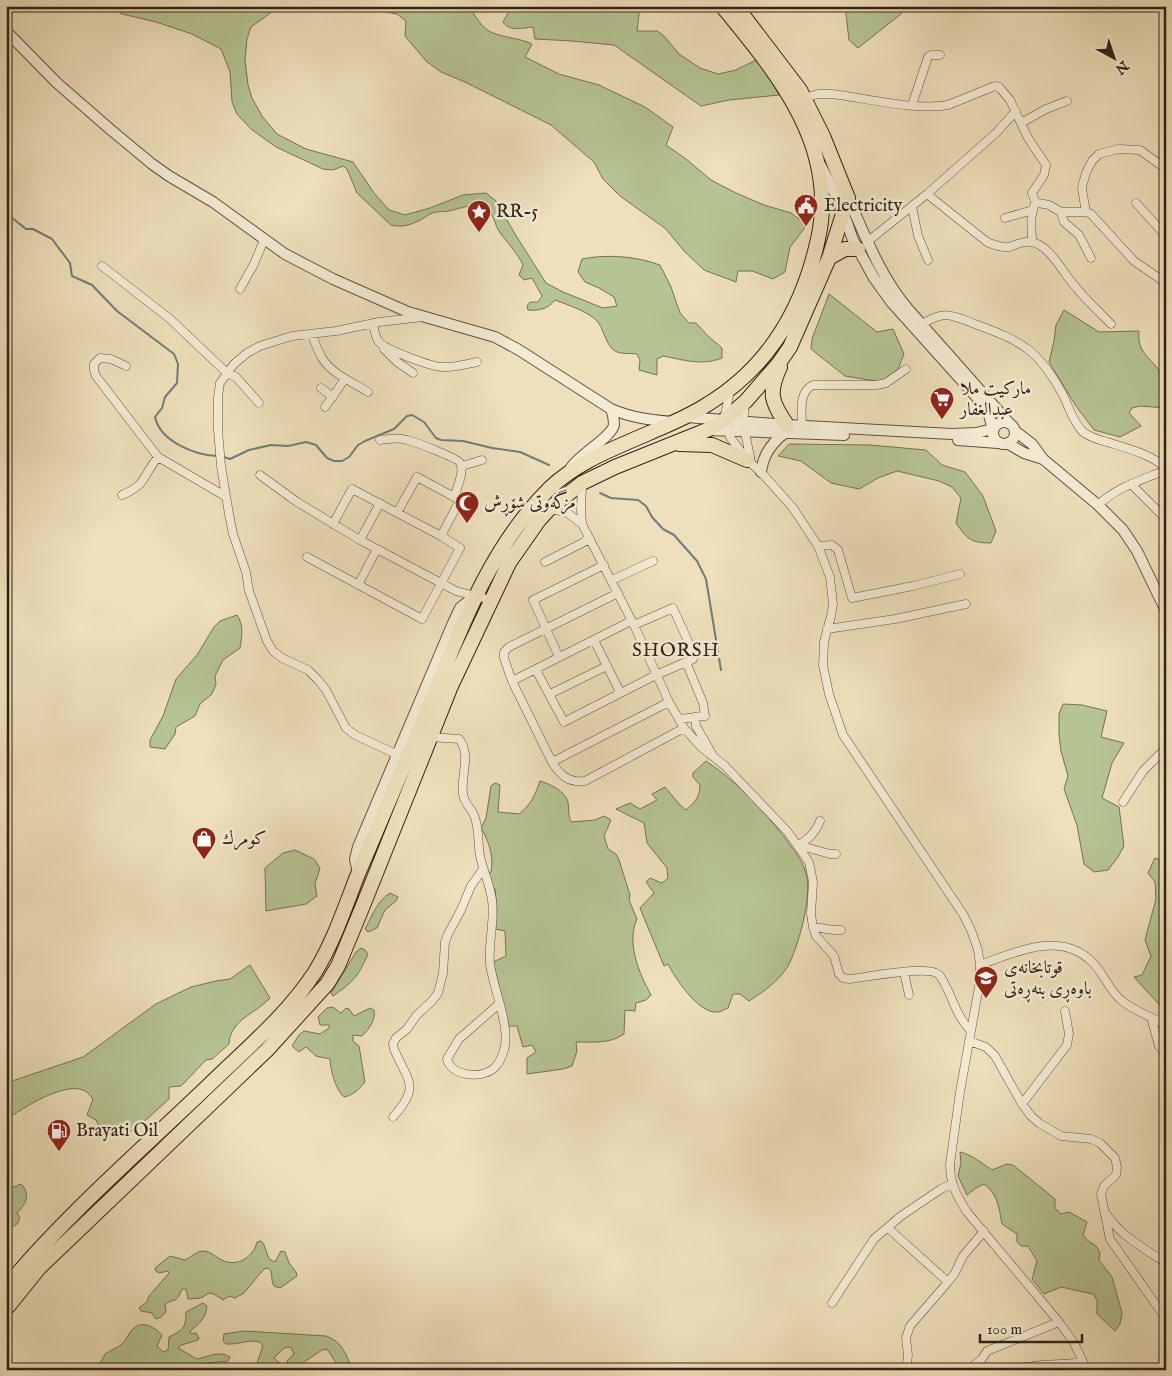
<svg xmlns="http://www.w3.org/2000/svg" width="1172" height="1376" viewBox="0 0 1172 1376" font-family="'IM FELL English',Amiri,serif">
	<style>
		.green { fill: #b6c393; stroke: #747256 }
		.lines { fill: none; stroke-linecap: round; stroke-linejoin: round }
		.stream { stroke: #717e77; stroke-width: 2 }
		.minor-casing { stroke: #605241; stroke-width: 9 }
		.tertiary-casing { stroke: #605241; stroke-width: 12 }
		.trunk-casing { stroke: #312218; stroke-width: 16 }
		.minor { stroke: #f4ebd3; stroke-width: 8 }
		.tertiary { stroke: #f4ebd3; stroke-width: 10 }
		.trunk { stroke: #eee0bc; stroke-width: 14 }
		.labels { text-anchor: middle; dominant-baseline: central; stroke-width: 5; stroke-linejoin: round; paint-order: stroke }
		.poi-label { font-size: 18px; fill: #312218; stroke: #f4ebd3; text-anchor: start }
		.neighbourhood-label { font-size: 19px; letter-spacing: 1px; fill: #312218; stroke: #f4ebd3 }
	</style>
	<rect width="100%" height="100%" fill="#eee0bc"/>
	<filter id="stains"><feTurbulence type="fractalNoise" baseFrequency=".004" numOctaves="4"/><feColorMatrix values="0 0 0 0 .2 0 0 0 0 .09 0 0 0 0 .02 0 0 0 .5 -.17"/></filter>
	<radialGradient id="worn" r=".72"><stop offset=".6" stop-color="#630" stop-opacity="0"/><stop offset="1" stop-color="#630" stop-opacity=".3"/></radialGradient>
	<path class="green" d="M109 6H280L251 27 247 39 245 60 248 85 252 98 262 116 277 134 306 149 353 162 374 193 389 210 405 215 430 208 463 195 486 193 496 201 515 234 546 283 563 292 603 308 617 306 614 297 599 288 585 282 578 272 582 259C607 254 635 256 660 265L671 287 680 313 689 323H696L708 336 722 348V358C702 366 684 360 663 356L657 359V375L639 370 640 360 637 354C630 353 622 354 617 352 604 346 605 327 595 319 584 310 568 305 555 300 548 309 539 311 528 310L527 306 530 302H538L542 296 532 278 524 280 519 275 523 265C517 252 507 243 499 231 495 226 495 218 491 214 480 199 463 208 449 211 443 212 435 211 430 214 418 222 405 229 391 225L357 193 347 169 343 166 333 170 323 169 276 147 251 129 237 114 232 102 230 72 221 49 192 34 156 22 122 14Z
		M347 6H469C475 16 482 29 493 33 506 38 519 38 532 44L525 57 559 74 599 85 645 107 673 127 666 145 686 159 711 180 736 193 764 205 791 213 807 225 790 247 785 272 773 279 752 271H738L736 282 704 270 684 251 666 229 620 196 603 179 594 162 551 125 465 82 441 72 426 61 405 36 406 21 397 14 379 11 360 12Z
		M512 6H640L637 31H657L664 36 679 54 700 68 718 74 736 70 756 60 768 75 779 95 729 100 701 106 614 45 572 41 535 39 533 27C522 28 510 32 503 22Z
		M845 6H906L901 14 858 48 849 40Z
		M829 294 877 332 893 329 904 354 898 369 882 382 845 376 811 349 812 339Z
		M1064 310 1099 332 1139 331C1137 354 1150 356 1160 372 1167 383 1166 396 1166 408L1140 406 1132 408 1129 413 1141 426 1120 437 1094 430 1076 406 1049 362 1054 341 1056 325Z
		M789 444 870 445 926 450 942 465 965 472 983 496 996 531 991 543C971 543 967 539 956 523L961 498 952 487 939 481 897 471 878 478 859 489 831 483 801 461 778 456Z
		M237 615C244 625 242 636 240 648L223 660 215 676 216 684 212 694 200 704 195 716 176 727 175 734 165 749 150 747V740L163 716 176 679 197 655 214 627 220 621Z
		M1063 704 1082 705 1107 711 1101 737 1124 743 1112 763 1102 798 1119 807 1124 846 1118 857 1108 870 1094 872 1084 864 1077 825 1064 789 1068 776 1061 751 1059 735V714Z
		M706 761C737 782 762 808 785 838 792 848 801 858 805 870 814 890 799 946 788 966 779 981 763 992 749 1001L740 994H733L728 1008C725 1009 721 1012 717 1012 699 1014 675 978 668 964L664 966 640 908 654 893 646 882 650 878 662 883 668 878 667 868 647 843 644 823 616 809 630 803 640 809 657 800 652 794 665 787 679 804 686 810C695 803 700 796 700 785L693 777V773Z
		M540 781C550 784 565 791 568 802 569 809 568 815 571 822L595 820 604 816 611 820 604 836 608 849 616 854 619 860 630 895 629 900 637 919C626 943 639 973 651 995L646 1000 636 1003 635 1011 625 1010 624 1034C610 1044 593 1042 576 1042L577 1051 572 1066 563 1069 527 1074V1058L536 1052 532 1045 523 1047 517 1026H509L493 962 506 956 505 931 495 929 497 910 495 889 491 886 487 873 491 872C494 857 489 841 481 828L486 818 491 786 495 783 500 785 498 812 519 814C531 805 535 795 540 781Z
		M295 850 314 859 320 868 315 884 317 896 306 904 266 911 265 868 283 853Z
		M1155 858 1166 862V1012L1134 977 1142 975 1151 956 1145 940 1156 899 1155 882 1148 873Z
		M390 893 398 897 396 901 385 910 377 928 368 932 365 929C372 916 377 901 390 893Z
		M361 948 365 950 368 954C358 977 353 982 333 996L331 993 356 952Z
		M250 965 270 998C255 1014 230 1020 229 1044L212 1059 206 1060 181 1086 169 1087V1099L147 1119 125 1136C112 1135 101 1133 96 1120L87 1115 93 1099C91 1097 90 1095 88 1093 70 1077 21 1109 6 1120V1083L83 1057 156 1004 191 987 216 981 230 979Z
		M333 1007 341 1013 346 1008 349 1009 354 1016 370 1008 374 1010C376 1020 369 1029 362 1036L353 1035V1041L359 1046 365 1082C359 1089 354 1095 344 1097 335 1088 331 1072 330 1059L316 1056 306 1047 299 1052 292 1046 299 1035 304 1031 320 1034 329 1028V1025H320L318 1017 327 1008Z
		M960 1152C973 1155 981 1163 992 1170L1007 1164 1013 1165 1055 1199V1208L1061 1214 1069 1212 1087 1222 1083 1235 1087 1240 1096 1246 1100 1252 1099 1260 1112 1277 1122 1313 1120 1324 1115 1331 1097 1314V1300L1093 1294 1061 1287 1044 1294 1032 1279 1037 1261 1028 1246H1021L1017 1242V1234L1002 1224C999 1208 998 1194 984 1184L976 1188 967 1195 958 1176 961 1163Z
		M21 1184C31 1194 26 1204 17 1213L20 1218 17 1224 6 1231V1190Z
		M261 1241 264 1245 269 1259 275 1262 281 1251 285 1252 289 1263 296 1272 297 1276 280 1288 274 1286C270 1280 274 1272 268 1268L264 1269 244 1293 235 1298 229 1296 223 1300 214 1294 209 1293 201 1298 188 1299 186 1289H182C176 1304 177 1297 165 1304L166 1312 161 1317 156 1319 152 1313 141 1311 139 1308 147 1302 149 1296 169 1273 168 1271 159 1273 156 1271 155 1268 170 1256 185 1260C191 1257 197 1251 203 1251 211 1251 216 1258 224 1261 238 1267 254 1256 257 1242Z
		M203 1303 207 1306C206 1318 200 1323 190 1331L191 1334 196 1333 199 1338 198 1340 181 1345 178 1348 197 1359C208 1357 219 1350 230 1357L228 1361 203 1364 194 1370H83C93 1366 101 1366 105 1354 111 1350 117 1348 122 1344 126 1340 128 1335 131 1331 141 1319 153 1326 162 1335L157 1346 163 1352 168 1350 169 1337C183 1330 186 1328 186 1312Z
		M244 1331 326 1336C341 1341 347 1354 352 1370H335L336 1363 327 1349 322 1350 301 1364 300 1365 303 1370H290L287 1361 294 1354 291 1347 284 1348 274 1358 282 1365 281 1370H251L257 1363 263 1346 260 1342C248 1339 238 1345 226 1344L223 1341 224 1334Z"/>
	<g class="lines">
		<path class="stream" d="M6 213 26 229H33L52 239 70 263 72 276 92 285 117 311 174 354 178 364 177 383 165 397 162 408 155 417C160 441 194 455 217 456
			M224 457 230 459 249 450 271 445 288 446 306 442 316 445 327 458 334 461H342L349 457 358 445 365 441 394 429 407 416 412 415 424 422 436 438 441 440 463 441 492 448 520 452 549 465
			M600 493 611 498 638 500 646 506 652 517 663 529 674 535 697 561 706 579 721 670"/>
		<defs>
			<path id="minor" d="M804 98 818 94H832C866 98 915 111 948 105L995 86 999 87 1010 100 1028 138 1046 165 1044 175 1032 193 1035 201 1038 203 1049 205 1061 212H1086L1091 214 1134 261 1166 283
				M912 105 928 57 931 55H940
				M1021 123 1046 109 1067 101
				M927 194 987 242C994 245 1001 248 1009 247 1017 245 1023 240 1031 242 1049 244 1063 273 1074 285 1085 299 1098 311 1111 324
				M1136 203 1166 236
				M912 206 918 236 928 260
				M1061 212 1064 222 1079 235 1091 258
				M1086 212 1082 189 1083 183 1086 173 1092 161 1099 154 1119 149 1140 150 1166 169
				M1005 218 1033 210
				M867 242 927 194 996 133 1016 111
				M1032 242C1032 229 1029 214 1036 202
				M102 266 169 318 227 373 236 377 259 403
				M240 289 254 264 264 240
				M373 323C374 329 375 337 379 342 386 350 432 367 443 367 454 368 466 364 477 362
				M922 324C945 310 951 315 975 324 1023 342 1038 349 1063 395 1069 407 1073 422 1083 432 1090 437 1099 440 1107 442 1126 448 1151 454 1166 468
				M312 335C315 343 318 351 322 358 332 374 352 382 368 392
				M384 349 396 361 413 373
				M126 366 111 359 100 358 94 364V370L96 376 158 457 225 496
				M321 388 333 397
				M730 390 724 420 730 437 747 460 761 472 793 508 818 546 830 577 833 604 831 616 824 642 823 665 829 694 843 735 963 914 971 930 978 950 980 965V981L960 1092 950 1164C950 1183 956 1195 967 1212L1059 1322 1074 1343 1087 1370
				M745 403 743 422 751 462
				M325 407 345 379
				M802 426C802 413 798 392 813 385H876L886 383 906 369
				M380 440C389 439 398 437 407 440 415 442 458 458 460 463 465 471 457 488 454 497
				M462 466 482 460
				M260 475 297 502 360 540 456 591 491 600
				M1131 484 1166 519
				M582 485 581 509 582 524 634 625 669 702 684 728 701 747 725 766 787 831 809 862 813 882 811 914 813 927 816 936 834 956 839 974 843 978 849 979C865 978 932 963 940 976 952 993 955 1015 970 1030
				M122 495C148 484 142 476 158 457
				M1098 505C1117 487 1142 480 1166 470
				M549 509 566 512 582 524
				M397 513 417 477 460 500 441 536
				M360 540 380 503
				M818 546 832 545 838 550 852 598 913 586 960 574
				M307 557 422 619 460 548 441 536 352 489 333 524
				M545 562 590 539
				M612 580 653 561
				M358 585 377 549
				M618 593 509 647 504 652V658L512 681 552 762C560 775 568 783 585 781L684 728
				M827 629 895 619 966 604
				M594 640 620 692
				M559 657 533 600 604 565
				M536 670 564 722 656 675 693 659 688 641 673 608 634 625
				M512 681 631 621
				M550 694 607 666
				M695 717 696 726 712 754
				M679 719 705 716 703 703 686 662
				M431 737 459 739C473 756 458 780 464 798 467 806 473 811 475 818 479 829 478 844 480 856 483 870 490 885 492 900 495 921 488 943 490 964 493 988 511 1027 504 1050 502 1057 498 1065 493 1069 480 1079 451 1076 447 1059L459 1039 499 1004
				M396 754 355 735 346 728 326 690 318 680 308 670 282 658 273 651 267 641 249 591 246 572 233 534 229 514 221 466 218 430V397L220 383 234 364 247 353 260 346 292 336 336 331 379 322 423 317
				M552 762 669 702
				M1123 802 1143 771 1166 748
				M798 845 830 854H836
				M798 845C809 839 815 833 820 821
				M813 927 834 930H841
				M980 965C1014 953 1057 931 1089 959 1103 970 1108 990 1122 1001 1135 1011 1152 1017 1166 1025
				M904 972 909 995
				M1151 1017 1159 1046 1166 1055
				M969 1041 986 1047 995 1056 1022 1104 1031 1116 1039 1123 1061 1136 1091 1139 1100 1143 1115 1158 1117 1167 1116 1175 1104 1186 1101 1194 1110 1239 1166 1319
				M1022 1104 1067 1045 1069 1034 1065 1011
				M393 1117C421 1086 408 1082 394 1049L393 1044 396 1038 407 1029 416 1016 432 1001 438 993 443 973 445 942 448 934 461 910 471 886 483 869
				M1107 1215C1119 1234 1143 1248 1163 1261L1166 1265
				M888 1228 948 1282
				M832 1303 874 1239 901 1216 941 1189 952 1184
				M906 1370 908 1355 906 1338 910 1326 948 1282 955 1273 963 1256 984 1231
				M968 1370 982 1359 987 1351 1059 1322
				M1017 1370C1038 1362 1061 1366 1083 1362"/>
			<path id="tertiary" d="M6 31 57 83 111 130 152 164 169 176 213 202 285 254 333 279 408 312 495 337 519 350 611 409C632 418 651 420 673 422
				M848 198C866 237 880 276 908 309L1010 424
				M687 417 787 425 952 434 976 433 993 429 989 415 980 401 892 303 874 278 853 240 841 206 821 166
				M993 433a11 11 0 1 1 22 0a11 11 0 1 1-22 0Z
				M708 430 844 435
				M1015 431 1032 444 1043 459 1098 505 1123 530 1137 551 1166 611
				M958 440 998 443
				M1007 443 1024 453 1043 459
				M570 469C579 454 611 438 614 425 614 420 613 414 611 409
				M761 472C763 455 771 443 785 433
				M358 873 355 859 358 847 453 623 460 608 475 596"/>
			<path id="trunk" d="M829 258 845 249H858
				M780 367C768 393 771 402 787 425
				M679 444 712 445 747 460
				M6 1287C67 1214 140 1151 209 1085 246 1049 287 1015 315 972 334 941 345 907 358 874 380 821 403 769 425 716 458 636 487 550 550 488 577 462 615 448 649 433 670 424 690 416 708 404 770 366 803 308 818 239 839 146 777 73 722 6
				M6 1309 39 1268 267 1050 327 984 338 966 362 908 451 686 509 563 539 520 549 509 582 483 615 467 707 430 724 420 746 401 779 363 790 347 829 258 848 198 823 136 800 90 736 6"/>
		</defs>
		<use href="#minor" class="minor-casing"/>
		<use href="#tertiary" class="tertiary-casing"/>
		<use href="#trunk" class="trunk-casing"/>
		<use href="#minor" class="minor"/>
		<use href="#tertiary" class="tertiary"/>
		<use href="#trunk" class="trunk"/>
	</g>
	<defs>
		<symbol id="civic-pin" viewBox="-11 -11 22 30"><path d="M0 17L-7.5 6A9.5 9.5 0 1 1 7.5 6Z" fill="#8f2418" stroke="#f4ebd3"/><path d="M-.6-6.5H3V-4.5H.6V-3L4-1V1h2V6H-6V1h2V-1L-.6-3ZM-1.2 2.5V6h2.4V2.5Z" fill="#fff"/></symbol>
		<symbol id="sight-pin" viewBox="-11 -11 22 30"><path d="M0 17L-7.5 6A9.5 9.5 0 1 1 7.5 6Z" fill="#8f2418" stroke="#f4ebd3"/><path d="M0-6L1.8-2.2L6-1.7L2.9 1.2L3.7 5.4L0 3.3L-3.7 5.4L-2.9 1.2L-6-1.7L-1.8-2.2Z" fill="#fff"/></symbol>
		<symbol id="supermarket-pin" viewBox="-11 -11 22 30"><path d="M0 17L-7.5 6A9.5 9.5 0 1 1 7.5 6Z" fill="#8f2418" stroke="#f4ebd3"/><path d="M-6-5.5h2.5l.6 2H6L4.5 2H-2.5L-4.4-4H-6ZM-1.5 3.2a1.3 1.3 0 1 0 .1 0ZM3 3.2a1.3 1.3 0 1 0 .1 0Z" fill="#fff"/></symbol>
		<symbol id="mosque-pin" viewBox="-11 -11 22 30"><path d="M0 17L-7.5 6A9.5 9.5 0 1 1 7.5 6Z" fill="#8f2418" stroke="#f4ebd3"/><path d="M3.5-4.9A6 6 0 1 0 3.5 4.9A5 5 0 1 1 3.5-4.9Z" fill="#fff"/></symbol>
		<symbol id="shop-pin" viewBox="-11 -11 22 30"><path d="M0 17L-7.5 6A9.5 9.5 0 1 1 7.5 6Z" fill="#8f2418" stroke="#f4ebd3"/><path d="M-5-2.5h2.3a2.7 3.5 0 0 1 5.4 0H5L5.5 6h-11ZM-1.5-2.5h3a1.5 2.3 0 0 0-3 0Z" fill="#fff"/></symbol>
		<symbol id="school-pin" viewBox="-11 -11 22 30"><path d="M0 17L-7.5 6A9.5 9.5 0 1 1 7.5 6Z" fill="#8f2418" stroke="#f4ebd3"/><path d="M0-5L7-2L0 1L-7-2ZM-4 1L0 2.5L4 1V4Q0 6-4 4Z" fill="#fff"/></symbol>
		<symbol id="fuel-pin" viewBox="-11 -11 22 30"><path d="M0 17L-7.5 6A9.5 9.5 0 1 1 7.5 6Z" fill="#8f2418" stroke="#f4ebd3"/><path d="M-5.5-6h7V0h2V4h1.3V-2.5L3-4.5l.8-.8L6-3V5H2.5V1h-1V6h-7ZM-4.2-4.7v3.2H.2V-4.7Z" fill="#fff"/></symbol>
	</defs>
	<g fill-rule="evenodd">
		<use href="#civic-pin" x="792" y="192" width="28" height="38"/>
		<use href="#sight-pin" x="465" y="198" width="28" height="38"/>
		<use href="#supermarket-pin" x="928" y="385" width="28" height="38"/>
		<use href="#mosque-pin" x="453" y="489" width="28" height="38"/>
		<use href="#shop-pin" x="190" y="825" width="28" height="38"/>
		<use href="#school-pin" x="972" y="964" width="28" height="38"/>
		<use href="#fuel-pin" x="45" y="1117" width="28" height="38"/>
	</g>
	<g class="labels">
		<g class="poi-label">
			<text x="824" y="206">Electricity</text>
			<text x="496" y="212">RR-5</text>
			<text x="960" y="389">ماركيت ملا<tspan x="960" dy="21">عبدالغفار</tspan></text>
			<text x="484" y="503">مزگەوتی شۆڕش</text>
			<text x="222" y="839">كومرك</text>
			<text x="1004" y="968">قوتابخانەی<tspan x="1004" dy="21">باوەڕی بنەڕەتی</tspan></text>
			<text x="76" y="1131">Brayati Oil</text>
		</g>
		<g class="neighbourhood-label">
			<text x="676" y="651">SHORSH</text>
		</g>
	</g>
	<rect width="1172" height="1376" fill="none" stroke="#eee0bc" stroke-width="25"/>
	<rect x="8" y="8" width="1157" height="1361" fill="none" stroke="#312218" stroke-width="2.5"/>
	<rect x="12" y="12" width="1147" height="1351" fill="none" stroke="#312218"/>
	<g transform="translate(1114 58) rotate(140)" stroke="#f4ebd3" stroke-width="4" paint-order="stroke">
	<path d="M0-4L9 19L0 12L-9 19Z" fill="#312218"/>
	<text y="-8" font-size="14" font-weight="bold" text-anchor="middle" fill="#312218">N</text>
	</g>
	<path d="M980 1334v8h102v-8" fill="none" stroke="#312218" stroke-width="2.5"/>
	<text x="987" y="1334" font-size="15" fill="#312218" stroke="#f4ebd3" stroke-width="4" paint-order="stroke">100 m</text>
	<rect width="100%" height="100%" filter="url(#stains)"/>
	<rect width="100%" height="100%" fill="url(#worn)"/>
</svg>
